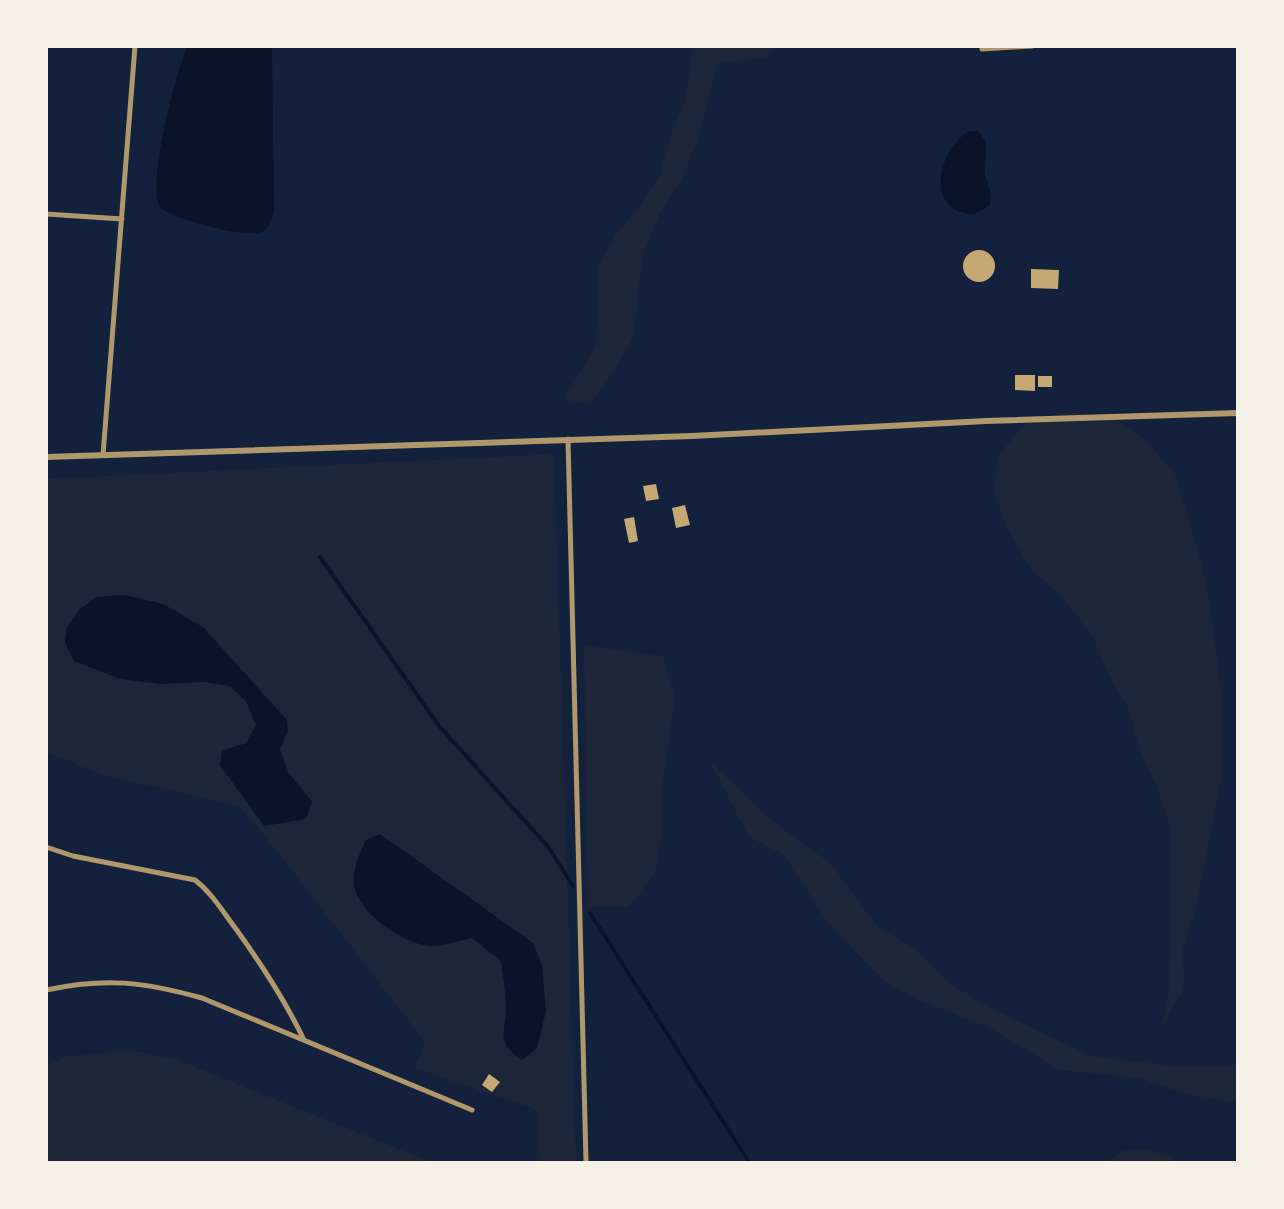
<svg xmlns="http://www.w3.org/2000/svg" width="1284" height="1209" viewBox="0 0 1284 1209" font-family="'Golos Text',sans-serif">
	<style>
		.green { fill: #1d2539 }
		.water { fill: #0b132b }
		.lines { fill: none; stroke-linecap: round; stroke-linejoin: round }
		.stream { stroke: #0b132b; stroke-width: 4 }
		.building { fill: #c6a872 }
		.minor { stroke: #b1986c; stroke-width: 5 }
		.tertiary { stroke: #b1986c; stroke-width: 6 }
	</style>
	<rect width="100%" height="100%" fill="#14213d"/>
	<path class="green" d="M693 47H776L766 58 718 63 696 145 680 182 659 215 642 256 634 336 614 371 589 405 564 399 596 346 598 269 615 236 640 206 660 175 671 134 686 97Z
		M1068 412 1112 417 1146 440 1175 474 1202 565 1210 605 1221 689V780L1196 908 1183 947 1184 988 1163 1025 1169 986 1170 825 1157 787 1139 748 1129 710 1109 675 1093 637 1063 598 1030 568 1008 529 994 495 997 456 1028 422Z
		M554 454 576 1162H540L537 1110 414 1068 425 1042 274 847 239 806 102 775 47 752 46 479Z
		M584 645 663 656 675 698 662 790V832L655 873 629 907H588Z
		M709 760 768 817 831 864 878 927 913 948 947 981 984 1005 1091 1056 1172 1066 1237 1065V1103L1182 1093 1139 1078 1060 1070 990 1028 916 999 883 980 828 923 784 855 749 837Z
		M122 1051 141 1052 175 1059 431 1162H47V1065L68 1056Z
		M1144 1149 1173 1158V1162H1109L1123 1150Z"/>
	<path class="water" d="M188 46 272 47 274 209C273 218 270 228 262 232 248 239 171 219 160 207 146 191 176 67 188 46Z
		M969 131H978L986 141 985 173 991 196 990 205 975 214C924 214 937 150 969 131Z
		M125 595 163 604 203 627 287 720 288 731 280 749 288 772 312 802 306 819 264 826 220 765 222 751 246 743 256 725 246 701 230 686 204 682 161 684 120 679 74 661 65 643 67 627 80 609 97 597Z
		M380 834 533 943 542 965 546 1011 537 1048 522 1060C492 1040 508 1030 506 1003 505 989 503 975 501 961L472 938C459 940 443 947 430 946 403 944 358 913 354 885 352 869 360 853 366 840Z"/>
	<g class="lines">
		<path class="stream" d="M320 557 439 726 549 848 573 886
			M590 913 749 1162"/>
	</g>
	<path class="building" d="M963 266a16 16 0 1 1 32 0a16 16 0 1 1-32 0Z
		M1031 269 1059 270 1058 289 1031 288Z
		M1015 375H1035V391L1015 390Z
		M1038 376H1052V387H1038Z
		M656 484 659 499 646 501 643 486Z
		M685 505 690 525 676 528 672 508Z
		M634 517 638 541 629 543 624 519Z
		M489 1074 500 1082 492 1092 482 1085Z"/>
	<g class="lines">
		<path class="minor" d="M982 46V49L1032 46
			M46 214 122 219
			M568 439 586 1162
			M103 455 135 46
			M46 847 73 856 195 880C212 893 223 912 236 929 262 965 285 1000 304 1040
			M46 990C106 977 144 982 202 998L472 1110"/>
		<path class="tertiary" d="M46 457 692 436 986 421 1238 413"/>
	</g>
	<rect width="1284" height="1209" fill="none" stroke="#f6f1e7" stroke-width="96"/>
</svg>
